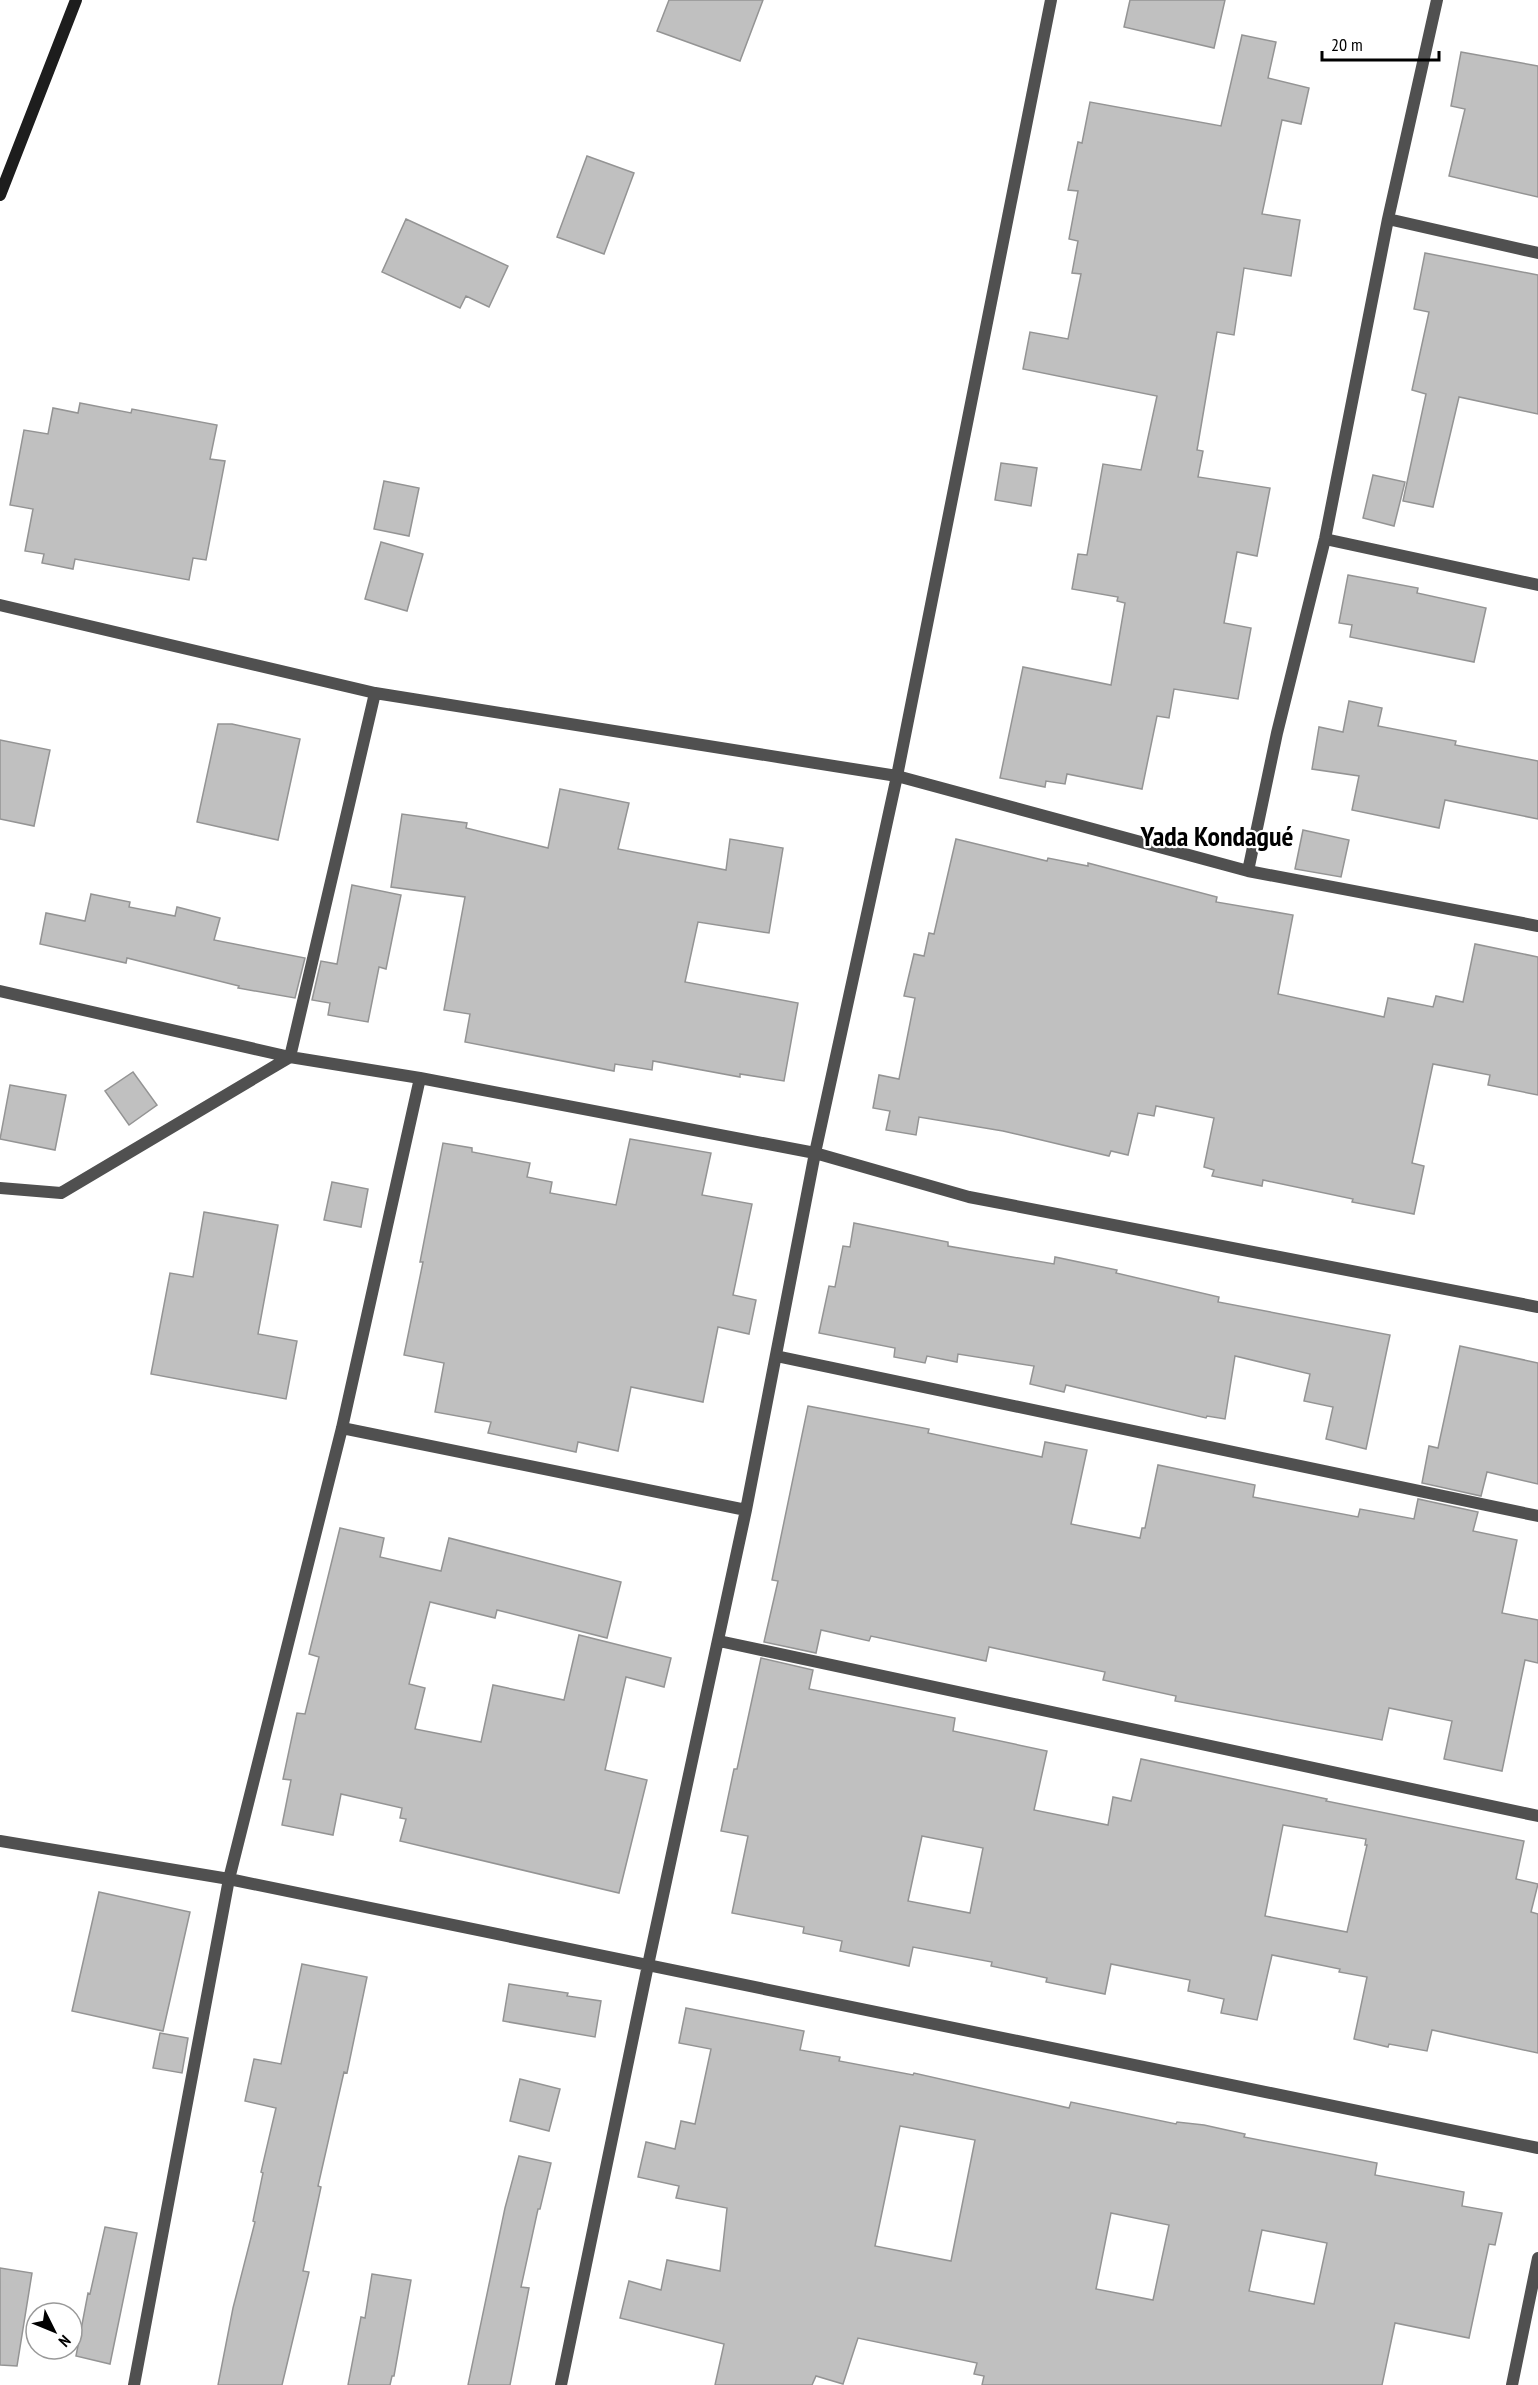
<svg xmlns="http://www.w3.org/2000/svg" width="1538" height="2385" viewBox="0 0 1538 2385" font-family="'PT Sans Narrow',sans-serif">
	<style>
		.building { fill: #c0c0c0; stroke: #949494; stroke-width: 1.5; fill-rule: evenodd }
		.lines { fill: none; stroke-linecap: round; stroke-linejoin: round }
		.street { stroke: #505050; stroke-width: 12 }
		.secondary { stroke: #1d1d1d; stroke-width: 12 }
		.labels { text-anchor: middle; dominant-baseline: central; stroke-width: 4.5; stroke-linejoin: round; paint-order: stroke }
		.district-label { font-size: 28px; font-weight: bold; fill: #000; stroke: #fff }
	</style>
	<rect width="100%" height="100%" fill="#fff"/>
	<path class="building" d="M669 0H763L740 61 657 31Z
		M1130 0H1225L1214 48 1124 27Z
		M1242 35 1276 42 1268 78 1309 88 1301 124 1282 120 1262 214 1300 220 1291 276 1244 268 1234 335 1217 332 1197 450 1203 451 1198 477 1270 488 1257 556 1237 552 1224 623 1251 628 1238 699 1174 689 1169 718 1157 716 1142 789 1067 774 1065 784 1046 781 1045 787 1000 778 1023 667 1111 685 1125 603 1117 601 1118 597 1072 589 1078 554 1087 555 1103 464 1141 470 1157 396 1023 369 1030 332 1068 339 1081 274 1072 273 1078 241 1069 239 1078 191 1068 190 1078 142 1082 143 1090 102 1221 126Z
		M1461 52 1538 66V197L1449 176 1465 109 1451 106Z
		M587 156 634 173 604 254 557 237Z
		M406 219 508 266 489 307 466 296 460 308 382 272Z
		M1425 253 1538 275V414L1459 397 1433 507 1403 501 1426 394 1412 390 1429 312 1414 309Z
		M80 403 131 413 132 409 217 425 210 459 225 461 206 560 193 558 189 580 75 559 73 569 42 563 44 554 25 551 33 509 10 505 24 430 48 434 53 408 78 413Z
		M1001 463 1037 468 1031 506 995 500Z
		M1373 475 1405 482 1394 526 1363 518Z
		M384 481 419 488 409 536 374 529Z
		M381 542 423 554 407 611 365 599Z
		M1348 575 1418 588 1417 593 1486 608 1474 662 1350 637 1352 625 1339 623Z
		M1349 701 1382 708 1378 726 1456 741 1455 745 1538 761V819L1445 800 1439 828 1352 810 1359 776 1312 769 1319 727 1343 732Z
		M218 724H232L300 739 278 840 197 822Z
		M0 740 50 750 34 826 0 819Z
		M560 789 629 803 618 849 726 870 730 839 783 848 769 933 698 922 685 982 798 1003 784 1081 740 1074V1077L653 1061 652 1070 615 1064 614 1071 465 1042 470 1014 444 1010 465 897 391 887 402 814 467 823 466 828 548 848Z
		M1303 830 1349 840 1341 877 1295 869Z
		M956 839 1047 861 1048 858 1088 866V863L1217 897 1216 902 1293 915 1278 994 1384 1017 1388 998 1433 1007 1436 996 1463 1002 1475 944 1538 957V1095L1488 1085 1490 1075 1433 1064 1412 1163 1424 1166 1414 1214 1352 1202 1353 1199 1263 1180 1262 1186 1212 1176 1214 1170 1204 1167 1214 1118 1156 1106 1154 1116 1138 1113 1128 1155 1111 1151 1109 1156 1003 1131 919 1117 916 1135 886 1130 890 1111 873 1108 879 1075 899 1079 915 998 904 996 914 954 924 956 929 933 934 934Z
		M352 885 401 895 386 969 379 967 368 1022 328 1015 330 1003 312 1000 321 961 337 964Z
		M91 894 130 902 129 907 175 916 177 907 220 918 214 940 305 958 295 998 238 988 239 986 127 958 126 963 40 944 46 913 85 921Z
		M133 1072 157 1105 129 1125 105 1091Z
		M10 1085 66 1095 55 1150 0 1139Z
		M630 1139 711 1153 702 1195 752 1204 733 1295 756 1300 749 1334 718 1327 703 1402 631 1387 618 1451 578 1442 576 1452 488 1433 491 1422 435 1412 444 1363 404 1355 423 1262H420L443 1143 472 1148V1152L530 1163 527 1177 552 1182 550 1193 616 1205Z
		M332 1182 368 1189 361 1227 324 1220Z
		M204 1212 278 1225 258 1334 297 1341 286 1399 151 1374 170 1273 193 1277Z
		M854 1223 948 1242V1246L1054 1264 1055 1257 1117 1270 1116 1273 1219 1297 1218 1302 1390 1335 1366 1449 1326 1439 1333 1407 1304 1401 1310 1374 1235 1356 1225 1419 1207 1416 1206 1418 1066 1385 1064 1392 1030 1384 1034 1366 958 1354 957 1362 927 1356 925 1363 894 1357 895 1348 819 1333 829 1286 835 1287 843 1246 850 1247Z
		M1460 1346 1538 1363V1484L1487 1472 1481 1496 1422 1483 1429 1446 1438 1448Z
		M808 1406 929 1429 928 1433 1042 1457 1045 1442 1087 1450 1071 1524 1140 1538 1142 1528H1145L1158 1465 1255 1485 1253 1497 1358 1517 1360 1509 1414 1519 1418 1499 1478 1512 1473 1531 1517 1540 1502 1613 1538 1620V1663L1525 1660 1502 1771 1444 1759 1452 1721 1389 1708 1382 1740 1175 1701 1176 1696 1103 1680 1105 1672 989 1647 986 1661 871 1636 869 1641 821 1630 816 1653 764 1642 778 1581 772 1580Z
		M340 1528 384 1538 380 1557 441 1571 449 1538 621 1582 607 1638 497 1610 495 1618 430 1602 409 1684 425 1688 415 1729 481 1742 493 1685 564 1700 579 1635 671 1658 664 1687 626 1677 605 1770 647 1780 619 1893 400 1841 406 1819 400 1818 402 1808 341 1794 333 1835 282 1825 291 1780 283 1779 297 1713 305 1714 319 1657 309 1654Z
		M761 1658 813 1670 809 1689 955 1718 953 1731 1047 1751 1034 1810 1108 1825 1113 1797 1131 1801 1141 1759 1327 1799 1326 1801 1524 1841 1516 1879 1538 1884 1531 1912 1538 1914V2053L1432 2030 1427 2051 1389 2044 1388 2047 1354 2039 1367 1977 1339 1972 1340 1969 1272 1955 1257 2020 1221 2013 1224 1999 1188 1991 1190 1980 1111 1964 1105 1994 1046 1982 1047 1978 991 1966 992 1962 913 1947 909 1966 840 1951 842 1941 803 1933 804 1927 732 1913 748 1836 721 1831 734 1769H737ZM1283 1825 1366 1839 1365 1845H1367L1347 1932 1265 1916ZM922 1836 983 1848 970 1913 908 1901Z
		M99 1892 190 1912 163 2031 72 2011Z
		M302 1964 367 1977 347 2073 344 2072 318 2186 321 2187 303 2271 309 2272 282 2385H218L233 2308 255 2222 253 2221 263 2173 261 2172 276 2108 245 2101 254 2059 281 2064Z
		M509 1984 568 1993 567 1996 601 2001 595 2037 503 2021Z
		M686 2008 804 2031 800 2050 840 2057 839 2061 913 2075 914 2073 1069 2108 1071 2102 1176 2124 1177 2122 1204 2125 1245 2134 1244 2137 1377 2163 1375 2175 1464 2192 1462 2206 1502 2213 1495 2245 1489 2244 1469 2338 1395 2323 1382 2385H982L984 2376 974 2374 977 2363 858 2338 843 2384 816 2376 812 2385H715L724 2344 620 2318 629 2281 661 2290 667 2260 720 2271 727 2208 676 2198 679 2186 638 2177 646 2142 675 2149 681 2121 695 2124 711 2049 679 2043ZM900 2126 975 2140 951 2261 875 2246ZM1111 2213 1169 2225 1153 2300 1096 2289ZM1262 2230 1327 2243 1314 2304 1249 2291Z
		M160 2033 188 2038 182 2073 153 2068Z
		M520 2079 560 2089 549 2131 510 2121Z
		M519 2156 551 2163 540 2209H538L521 2287 529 2288 510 2385H468L505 2208Z
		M105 2227 137 2233 110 2364 76 2356 88 2293 90 2294Z
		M0 2268 32 2273 17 2366 0 2365Z
		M372 2274 411 2280 394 2376H392L390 2385H348L361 2317 365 2318Z"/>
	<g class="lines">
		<path class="street" d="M1388 219 1538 253
			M1325 539 1538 585
			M0 605 375 693 897 776 1248 871 1538 926
			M1248 871 1277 733 1325 539 1388 219 1437 0
			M0 991 290 1057 420 1078 815 1153 969 1197 1538 1307
			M0 1188 61 1193 290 1057 375 693
			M776 1356 1538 1516
			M342 1428 746 1510
			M719 1641 1538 1816
			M0 1841 229 1879 1538 2148
			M134 2385 229 1879 342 1428 420 1078
			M561 2385 648 1965 746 1510 815 1153 897 776 1051 0
			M1512 2385 1538 2258"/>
		<path class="secondary" d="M0 195 76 0"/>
	</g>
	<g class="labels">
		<g class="district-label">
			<text x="1217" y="835">Yada Kondagué</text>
		</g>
	</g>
	<g transform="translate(54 2331) rotate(133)"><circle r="28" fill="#ffffff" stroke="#999999" stroke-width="1.5"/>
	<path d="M0-4.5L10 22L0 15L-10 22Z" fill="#000000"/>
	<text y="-9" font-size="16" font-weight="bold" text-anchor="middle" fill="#000000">N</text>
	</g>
	<path d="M1322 51v9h117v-9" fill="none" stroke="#000000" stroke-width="3"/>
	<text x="1331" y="51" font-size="18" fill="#000000" stroke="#ffffff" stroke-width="4.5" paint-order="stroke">20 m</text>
</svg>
